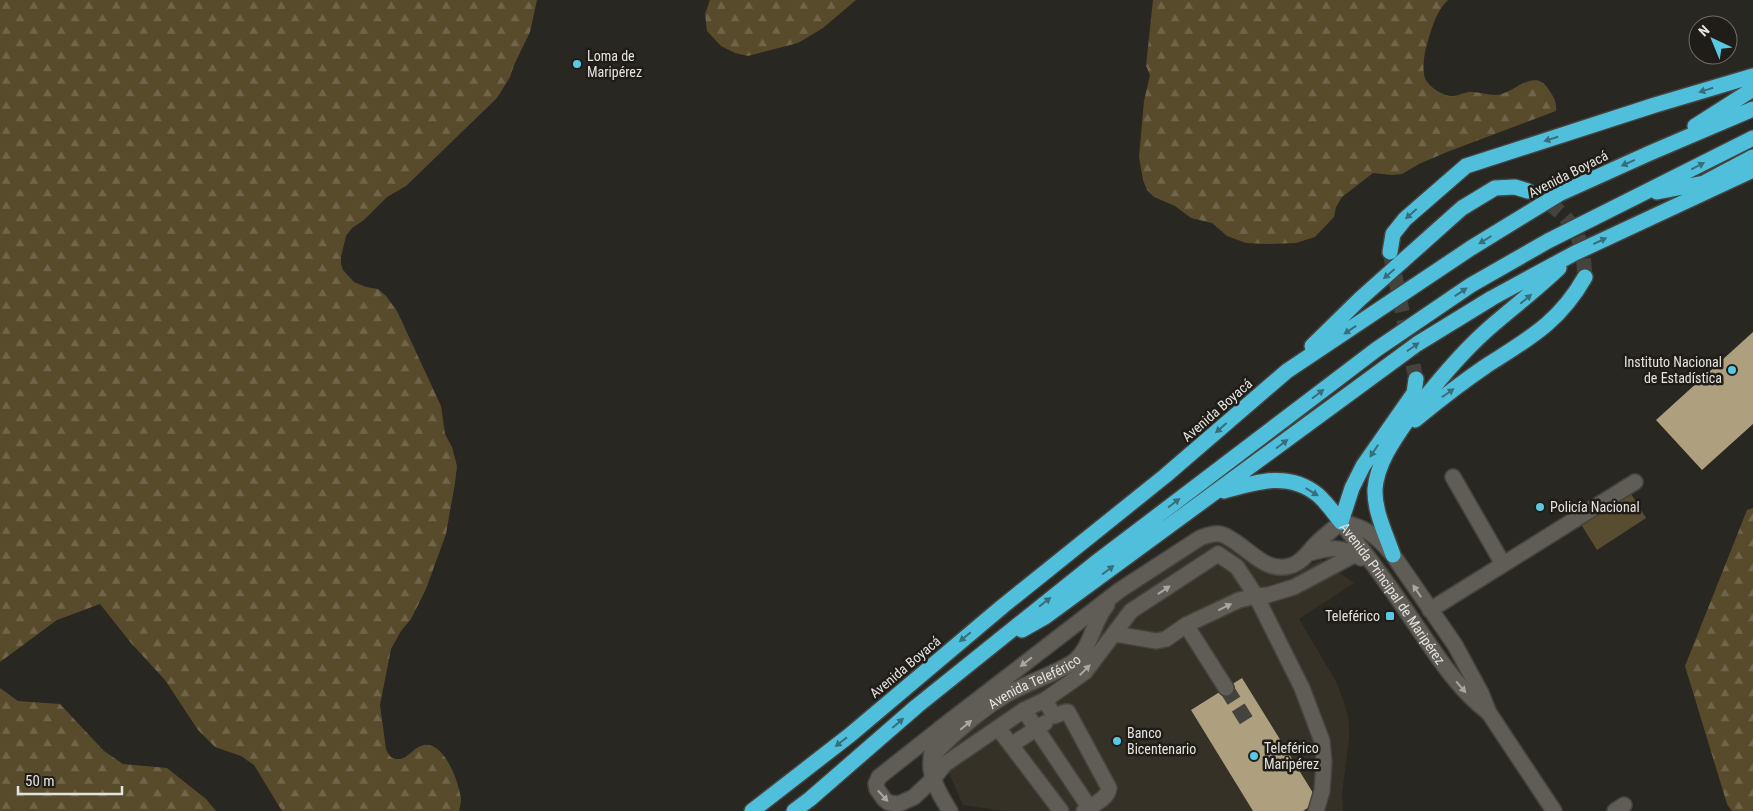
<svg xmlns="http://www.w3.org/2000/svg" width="1753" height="811" viewBox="0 0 1753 811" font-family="'Roboto Condensed',sans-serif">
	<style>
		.built { fill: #363126 }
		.forest { fill: url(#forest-firs) }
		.park { fill: #594d31 }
		.building { fill: #aea07e }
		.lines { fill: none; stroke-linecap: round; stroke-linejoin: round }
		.minor-tunnel { stroke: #45433e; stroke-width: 15; stroke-dasharray: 15 8; stroke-linecap: butt }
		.highway-tunnel { stroke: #45433e; stroke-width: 15; stroke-dasharray: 15 8; stroke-linecap: butt }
		.minor-casing { stroke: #45433e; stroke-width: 18 }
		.highway-casing { stroke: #45433e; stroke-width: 18 }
		.minor { stroke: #605d56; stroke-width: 15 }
		.highway { stroke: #50bfdc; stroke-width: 15 }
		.oneway { fill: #386e7a }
		.oneway2 { fill: #a9a7a1 }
		.poi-dot { fill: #59c8e5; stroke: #201d18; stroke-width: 2 }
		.labels { text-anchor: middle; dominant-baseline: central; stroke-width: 5; stroke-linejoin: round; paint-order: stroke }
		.poi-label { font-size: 14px; fill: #e5e3df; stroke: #201d18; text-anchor: start }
		.street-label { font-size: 14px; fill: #e5e3df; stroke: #201d18 }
	</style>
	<defs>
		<pattern id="forest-firs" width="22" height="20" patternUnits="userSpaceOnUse" patternTransform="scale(1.25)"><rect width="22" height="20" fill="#584b2c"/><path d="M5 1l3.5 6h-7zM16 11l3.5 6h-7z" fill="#70654a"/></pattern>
	</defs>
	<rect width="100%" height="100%" fill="#292721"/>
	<path class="built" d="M1223 540 1241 550 1304 567 1321 560 1354 583 1299 619 1337 683 1344 702 1349 722V738L1342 794 1343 811H1004L963 805 945 764V758L952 748 980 724 1015 699 1078 664 1117 598 1195 548Z"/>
	<path class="forest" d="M0 0H537L530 32 514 65 510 77 497 98 406 186 387 197 364 220 352 228 346 236 341 257V264L343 270 354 282 366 287 378 289 386 296 397 311 441 406 445 434 452 447 457 466 455 483 446 534 426 589 411 619 401 631 391 649 380 705 386 749C388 754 391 759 397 759 408 760 413 747 424 745 445 742 459 783 461 799 461 803 460 807 459 811H282L254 765 241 756 215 747 198 730 165 680 131 643 100 604 57 620 0 662Z
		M710 0H856L823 28 798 43 748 56 735 53 721 46 707 31 705 14Z
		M1153 0H1448C1435 12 1431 31 1426 48 1424 56 1422 70 1425 78 1428 87 1445 97 1453 96 1460 96 1466 91 1472 92 1482 92 1492 97 1502 94 1518 89 1536 68 1549 90 1554 97 1557 103 1556 111L1447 152 1419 164 1402 174 1392 175 1373 173 1342 197 1336 207 1334 217 1315 237 1296 243 1267 244 1246 243 1227 236 1212 223 1191 218 1175 206 1154 197 1147 190 1143 180 1139 157 1144 101 1150 75 1146 66Z
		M1753 508V811H1732L1727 804 1685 666 1747 510Z
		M0 688 18 701 60 704 104 751 123 764 167 768 206 799 216 811H0Z"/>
	<path class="park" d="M1628 489 1646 518 1597 550 1579 521Z"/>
	<path class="building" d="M1753 332V424L1702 470 1656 420Z
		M1242 678 1318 801 1303 811H1253L1191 710Z"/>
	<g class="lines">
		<path class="minor-tunnel" d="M1226 688 1248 723"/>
		<path class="highway-tunnel" d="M1528 191C1554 205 1575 219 1582 250 1584 258 1584 268 1585 277
			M1390 252 1416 379"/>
		<defs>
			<g id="minor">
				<path d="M1453 477 1503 564"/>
				<path d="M1341 522C1366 527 1377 536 1393 555L1455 645 1481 693 1489 713 1554 811"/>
				<path id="s1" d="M1341 522C1366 554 1389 585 1411 618 1434 651 1456 688 1488 712"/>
				<path d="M1310 553C1330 547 1342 546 1361 558"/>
				<path d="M1430 610 1635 482"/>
				<path d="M1186 625 1226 688"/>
				<path d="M1115 634 1156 641 1166 639 1186 625 1239 600 1256 596 1268 595 1294 587 1356 554"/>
				<path d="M1045 700 1054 716 1065 712H1068L1109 788C1108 799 1092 805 1084 811"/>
				<path d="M1024 710 1089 807"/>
				<path d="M941 728 879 777 876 784 877 789 884 799 889 803 899 804 914 797 933 779 945 764 1024 710 1045 700 1085 672 1131 611 1218 554 1237 567 1256 596 1302 688 1322 741 1324 762 1322 791 1316 811"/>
				<path d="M998 728 1061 811"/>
				<path d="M1011 745 1045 723"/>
				<path id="s2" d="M933 755C954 733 986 705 1013 691 1032 681 1054 674 1072 663 1092 649 1092 622 1107 605"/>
				<path d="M950 811C930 779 923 763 941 728L1120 590 1200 538C1206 536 1213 533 1219 534 1223 534 1226 536 1229 538 1250 549 1266 575 1293 565 1304 561 1310 549 1318 542 1325 535 1334 529 1341 522"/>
				<path d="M1615 811 1624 805"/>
			</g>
			<path id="highway" d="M1695 126 1753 89
				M1657 192 1704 183 1753 157
				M1390 252 1393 234 1405 219 1466 166 1655 105 1753 76
				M1312 346 1360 299 1462 208 1495 188 1515 187 1528 191
				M1415 420C1438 401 1461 383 1486 366 1528 339 1559 323 1585 277
				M1224 491C1255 482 1289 471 1318 495 1327 503 1334 513 1341 522
				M1341 522 1352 488 1363 466 1414 393 1416 379
				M1393 555C1386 534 1374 511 1375 489 1377 464 1393 441 1407 421 1431 389 1457 357 1487 330 1511 309 1536 290 1559 268
				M1022 630 1045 617 1417 344 1492 298 1575 253 1753 170
				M752 811 850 735 1003 606 1165 476 1287 371 1471 248 1559 194 1650 153 1753 109
				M794 811 810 799 917 706 1094 564 1377 349 1471 285 1548 241 1753 138"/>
		</defs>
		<use href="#minor" class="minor-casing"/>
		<use href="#highway" class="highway-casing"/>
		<use href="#minor" class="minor"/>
		<use href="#highway" class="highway"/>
	</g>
	<defs><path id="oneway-solid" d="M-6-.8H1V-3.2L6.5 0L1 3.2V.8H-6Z" transform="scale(1.25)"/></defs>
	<g class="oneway">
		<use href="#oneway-solid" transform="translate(1706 90) rotate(163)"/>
		<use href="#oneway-solid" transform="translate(1551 139) rotate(162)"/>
		<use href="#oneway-solid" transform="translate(1628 163) rotate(156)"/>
		<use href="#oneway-solid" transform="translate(1698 166) rotate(-27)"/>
		<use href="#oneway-solid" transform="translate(1411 214) rotate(139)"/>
		<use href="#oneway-solid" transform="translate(1485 240) rotate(148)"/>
		<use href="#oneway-solid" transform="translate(1600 241) rotate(-25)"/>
		<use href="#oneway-solid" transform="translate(1389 274) rotate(139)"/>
		<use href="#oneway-solid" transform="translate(1461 292) rotate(-34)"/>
		<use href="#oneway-solid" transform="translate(1526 299) rotate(-40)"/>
		<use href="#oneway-solid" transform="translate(1350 330) rotate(146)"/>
		<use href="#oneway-solid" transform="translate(1413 347) rotate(-35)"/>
		<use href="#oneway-solid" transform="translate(1448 393) rotate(-35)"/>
		<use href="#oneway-solid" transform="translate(1318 394) rotate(-37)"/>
		<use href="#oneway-solid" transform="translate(1221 428) rotate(139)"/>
		<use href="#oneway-solid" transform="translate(1282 444) rotate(-37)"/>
		<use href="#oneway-solid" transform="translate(1374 451) rotate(124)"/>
		<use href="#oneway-solid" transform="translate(1312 492) rotate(32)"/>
		<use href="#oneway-solid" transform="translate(1174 503) rotate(-37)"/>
		<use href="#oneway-solid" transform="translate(1108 570) rotate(-37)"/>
		<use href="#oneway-solid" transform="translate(1045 602) rotate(-38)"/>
		<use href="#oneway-solid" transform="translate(965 637) rotate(140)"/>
		<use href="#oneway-solid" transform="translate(898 723) rotate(-41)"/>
		<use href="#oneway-solid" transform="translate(841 742) rotate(142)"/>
	</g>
	<g class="oneway2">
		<use href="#oneway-solid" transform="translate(1164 590) rotate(-34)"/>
		<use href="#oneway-solid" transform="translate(1417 591) rotate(-124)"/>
		<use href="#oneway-solid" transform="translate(1225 607) rotate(-26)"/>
		<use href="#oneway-solid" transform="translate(1026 662) rotate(142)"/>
		<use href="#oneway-solid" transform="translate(1085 670) rotate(-45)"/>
		<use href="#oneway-solid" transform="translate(1461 687) rotate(49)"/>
		<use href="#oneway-solid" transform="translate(966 725) rotate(-40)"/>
		<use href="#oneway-solid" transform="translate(883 796) rotate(47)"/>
	</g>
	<g class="poi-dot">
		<circle cx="577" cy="64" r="5"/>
		<circle cx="1732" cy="370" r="5"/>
		<circle cx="1540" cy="507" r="5"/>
		<rect x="1385" y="611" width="10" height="10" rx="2.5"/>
		<circle cx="1117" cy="741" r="5"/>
		<circle cx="1254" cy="756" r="5"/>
	</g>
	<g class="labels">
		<g class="poi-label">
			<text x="587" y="56">Loma de<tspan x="587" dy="16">Maripérez</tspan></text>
			<text x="1722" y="362" text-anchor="end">Instituto Nacional<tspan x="1722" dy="16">de Estadística</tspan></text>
			<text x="1550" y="507">Policía Nacional</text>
			<text x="1380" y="616" text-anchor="end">Teleférico</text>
			<text x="1127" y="733">Banco<tspan x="1127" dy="16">Bicentenario</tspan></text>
			<text x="1264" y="748">Teleférico<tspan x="1264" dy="16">Maripérez</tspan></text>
		</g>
		<g class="street-label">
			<text transform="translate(1568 174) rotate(-27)">Avenida Boyacá</text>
			<text transform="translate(1217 410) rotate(-41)">Avenida Boyacá</text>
			<text stroke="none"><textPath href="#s1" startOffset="88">Avenida Principal de Maripérez</textPath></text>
			<text transform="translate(905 667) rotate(-40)">Avenida Boyacá</text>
			<text stroke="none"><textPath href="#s2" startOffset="126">Avenida Teleférico</textPath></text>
		</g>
	</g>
	<g transform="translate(1713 40) rotate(316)"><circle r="24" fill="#201d18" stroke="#6f6c68"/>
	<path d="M0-4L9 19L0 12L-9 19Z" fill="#59c8e5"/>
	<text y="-8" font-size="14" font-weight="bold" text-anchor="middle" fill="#e5e3df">N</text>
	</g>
	<path d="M18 786v8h104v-8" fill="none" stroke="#e5e3df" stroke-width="2.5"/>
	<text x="25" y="786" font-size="15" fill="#e5e3df" stroke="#201d18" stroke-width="4" paint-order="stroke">50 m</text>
</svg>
